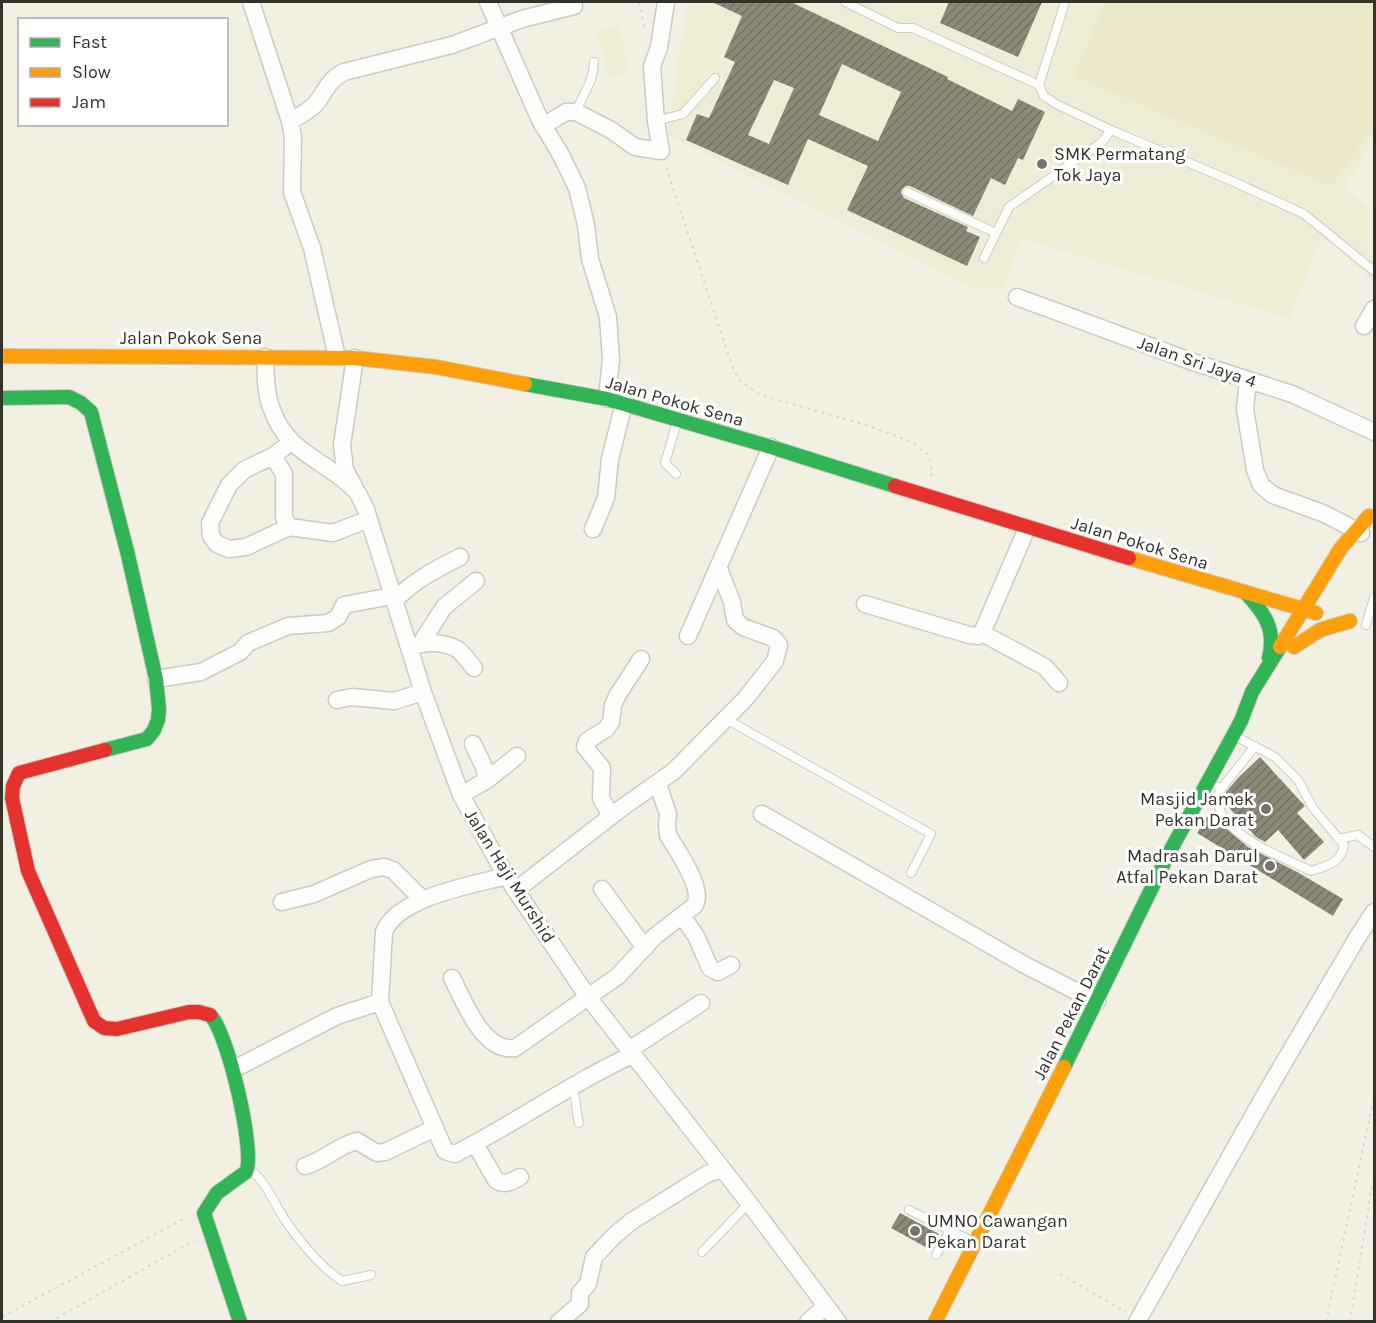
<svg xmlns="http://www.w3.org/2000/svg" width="1376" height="1323" viewBox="0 0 1376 1323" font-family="Karla,sans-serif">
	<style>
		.built { fill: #f0edd6 }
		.grass { fill: #ece8ca }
		.building { fill: url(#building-hatch); fill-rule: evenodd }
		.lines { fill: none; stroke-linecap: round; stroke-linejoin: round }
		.lane-casing { stroke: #cdcbc1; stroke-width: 10 }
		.street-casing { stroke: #cdcbc1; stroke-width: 19 }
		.fast-casing { stroke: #cdcbc1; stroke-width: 16 }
		.slow-casing { stroke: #cdcbc1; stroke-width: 16 }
		.jam-casing { stroke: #cdcbc1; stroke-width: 16 }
		.path { stroke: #d8d6d3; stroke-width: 2; stroke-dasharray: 3 4.5; stroke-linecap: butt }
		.lane { stroke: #fdfdfb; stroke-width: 8 }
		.street { stroke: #fdfdfb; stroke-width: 16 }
		.fast { stroke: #30b455; stroke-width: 14 }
		.slow { stroke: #ff9f0a; stroke-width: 14 }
		.jam { stroke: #e5322d; stroke-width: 14 }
		.poi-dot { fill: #76746a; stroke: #fff; stroke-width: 2 }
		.labels { text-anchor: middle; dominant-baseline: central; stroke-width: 6; stroke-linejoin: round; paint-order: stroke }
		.poi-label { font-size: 18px; fill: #333229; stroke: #fff; text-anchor: start }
		.street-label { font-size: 18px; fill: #333229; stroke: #fff }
	</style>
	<defs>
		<pattern id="building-hatch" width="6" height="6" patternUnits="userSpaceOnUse" patternTransform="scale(1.5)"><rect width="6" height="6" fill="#8c8977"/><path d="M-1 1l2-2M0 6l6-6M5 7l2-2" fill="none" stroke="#737162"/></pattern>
	</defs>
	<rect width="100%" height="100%" fill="#f2f0e3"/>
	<path class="built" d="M687 2H895L904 7 907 2H1374V143L1344 186 1374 211V282L1321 238 1290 319 1022 239 1004 289 974 290 667 135Z
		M619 25 630 74 607 78 597 30Z"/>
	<path class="grass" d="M1106 2H1374V126L1331 186 1074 76Z"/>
	<path class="building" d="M712 2H791L948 77 947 79 1012 111 1018 99 1045 112 1023 160 1018 158 1005 185 991 178 973 216 910 186H906L902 189 901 193 904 198 968 227 966 231 980 237 967 266 847 210 868 166 808 139 788 185 686 140 697 114 709 118 735 62 724 57 742 16ZM842 64 901 92 878 141 819 115ZM774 80 794 88 769 144 748 135Z
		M949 2H1042L1018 57 940 23Z
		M1260 757 1305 806 1297 813 1324 842 1304 860 1278 830 1265 842 1256 837 1223 801 1226 792 1239 777Z
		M1208 816 1223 826 1248 847 1299 873 1343 899 1333 916 1197 833Z
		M900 1213 939 1234 931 1250 891 1228Z"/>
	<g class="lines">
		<defs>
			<path id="lane" d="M845 2 898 28H913L1039 85 1044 96 1056 104 1111 130 1232 181 1304 214 1374 271
				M1039 85 1065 2
				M576 112C583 93 594 82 594 62
				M656 121 683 114 715 78
				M907 192 996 233
				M984 258 1009 207 1102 142 1111 130
				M676 474 665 463 677 422
				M1366 625 1374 598
				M726 719 931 834 911 873
				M1218 787 1221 789 1255 746
				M1221 789 1216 800C1219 806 1220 813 1224 817 1240 842 1284 858 1311 871 1327 866 1341 863 1344 845L1313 808 1298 780 1275 757 1233 735
				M1338 839 1358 835 1374 847
				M571 1086C578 1097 575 1111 579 1123
				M248 1169C266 1179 275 1206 287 1223 302 1244 320 1267 342 1281L371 1275
				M909 1210 974 1242
				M702 1252 749 1203
				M936 1255 950 1230"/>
			<path id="street" d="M251 2 290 121 293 137 292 192 312 248 337 357
				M488 2 540 120 561 155 577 188 586 225 590 259 608 317 611 359 607 399
				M290 121C300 116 311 110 318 101 326 89 330 79 344 72L452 45 522 19 574 6
				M543 126 566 112H576L611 130 635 147 661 151 656 121 652 67 659 47 666 2
				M1017 297 1193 362 1292 394 1374 432
				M1364 326 1374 309
				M265 357C266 373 265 392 271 407 287 455 324 458 355 490 360 495 363 504 366 510L423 692 461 795 506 876 588 997 749 1203 838 1322
				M1248 380 1245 409 1255 470 1261 485 1273 495 1325 514 1361 533
				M291 442 273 456 244 470 229 485 210 523 211 536 217 544 229 549 246 547 289 527 333 533 369 519
				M273 456 284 474V517L289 527
				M354 486 345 470 342 445 355 358
				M593 529 606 498 610 459 624 403
				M394 601C413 581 436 569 460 557
				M865 604 969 635 978 636 982 633 1045 667 1059 683
				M982 633 1027 528
				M688 636 771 447
				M421 643 444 607 476 581
				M413 647C426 641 444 642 457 649 463 653 469 662 474 668
				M156 679 201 672 240 652 248 643 288 626 328 623 338 617 344 605 392 596
				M337 700 352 697 394 701 423 692
				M487 780 517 756
				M461 795 487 780 484 767 473 744
				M762 814 1023 964 1097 1002
				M611 816 601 798 602 768 585 747 587 741 606 729 611 722 613 705 617 696 641 659
				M506 876C473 885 397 897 384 932L380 1002 445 1151 455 1154C516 1123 571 1083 632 1055
				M602 889 645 948
				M516 890 623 807 674 771 746 698 775 661 779 645 773 638 743 627 735 620 732 602 719 569
				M282 902 314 894 371 869 384 867 393 870 422 899
				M682 916 696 936 710 968 718 972 731 965
				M452 978C464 1001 483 1053 515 1048L618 976 654 937 694 906C706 890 677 851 668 835L667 825 668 814 658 784
				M629 1050 701 1003
				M236 1068 337 1016 380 1002
				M475 1144 496 1180C505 1186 511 1182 520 1177
				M305 1166C324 1161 338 1145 357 1141L377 1153 385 1152 435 1128
				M559 1322 580 1304V1293L588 1284 594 1257 615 1235 632 1221 707 1174 722 1169
				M808 1322 826 1306
				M1137 1322 1266 1093 1357 938 1374 912"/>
			<path id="fast" d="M525 384 607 399 771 447 895 486
				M2 398 69 397 81 403 91 412 128 555 156 679 159 709 158 720 154 730 147 739 105 750
				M1246 593C1265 614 1276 629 1269 658
				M210 1015C227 1030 256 1152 246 1172L217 1193 204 1213 240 1322
				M1064 1067 1169 853 1241 721 1252 692 1280 647"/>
			<path id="slow" d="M2 356 355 358 436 367 525 384
				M1129 558 1316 613
				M1280 647 1341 548 1369 516
				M1294 647 1320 630 1350 621
				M935 1322 1064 1067"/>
			<path id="jam" d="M895 486 1129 558
				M105 750 19 773 13 786 12 798 28 871 94 1021 104 1028 117 1029 189 1012H199L210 1015"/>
		</defs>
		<use href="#lane" class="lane-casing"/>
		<use href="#street" class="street-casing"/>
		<use href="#fast" class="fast-casing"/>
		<use href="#slow" class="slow-casing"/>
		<use href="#jam" class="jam-casing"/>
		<path class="path" d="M639 2 645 31
			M666 167 732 366 739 380 760 395 863 424 912 442 929 456 932 472 930 480
			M1060 1274 1126 1312
			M2 1317 187 1217
			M50 1322 195 1240
			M1326 1322 1374 1097
			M1350 1322 1371 1191 1374 1179"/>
		<use href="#lane" class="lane"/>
		<use href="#street" class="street"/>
		<use href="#fast" class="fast"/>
		<use href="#slow" class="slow"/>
		<use href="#jam" class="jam"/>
	</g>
	<g class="poi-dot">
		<circle cx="1042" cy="164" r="6"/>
		<circle cx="1266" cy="809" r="6"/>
		<circle cx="1270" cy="866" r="6"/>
		<circle cx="915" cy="1231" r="6"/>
	</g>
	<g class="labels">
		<g class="poi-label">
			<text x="1054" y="154">SMK Permatang<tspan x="1054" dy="21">Tok Jaya</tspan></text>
			<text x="1254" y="799" text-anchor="end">Masjid Jamek<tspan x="1254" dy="21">Pekan Darat</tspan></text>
			<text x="1258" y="856" text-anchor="end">Madrasah Darul<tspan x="1258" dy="21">Atfal Pekan Darat</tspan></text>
			<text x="927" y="1221">UMNO Cawangan<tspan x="927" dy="21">Pekan Darat</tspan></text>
		</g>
		<g class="street-label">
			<text x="191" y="338">Jalan Pokok Sena</text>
			<text transform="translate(1197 362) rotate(19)">Jalan Sri Jaya 4</text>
			<text transform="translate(675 401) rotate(16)">Jalan Pokok Sena</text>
			<text transform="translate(1140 543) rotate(17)">Jalan Pokok Sena</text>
			<text transform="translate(510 876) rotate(58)">Jalan Haji Murshid</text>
			<text transform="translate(1071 1013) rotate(-63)">Jalan Pekan Darat</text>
		</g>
	</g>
	<rect width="1376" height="1323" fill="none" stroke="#333229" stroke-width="6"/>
	<rect x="18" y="18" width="210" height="108" fill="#ffffff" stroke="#adada9" stroke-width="1.5"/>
	<rect x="30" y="38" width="30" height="9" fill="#30b455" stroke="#adada9" stroke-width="1.5"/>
	<text x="72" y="48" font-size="18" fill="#333229">Fast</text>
	<rect x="30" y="68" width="30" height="9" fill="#ff9f0a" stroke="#adada9" stroke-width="1.5"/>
	<text x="72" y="78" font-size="18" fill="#333229">Slow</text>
	<rect x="30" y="98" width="30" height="9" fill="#e5322d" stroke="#adada9" stroke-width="1.5"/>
	<text x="72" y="108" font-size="18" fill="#333229">Jam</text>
</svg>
